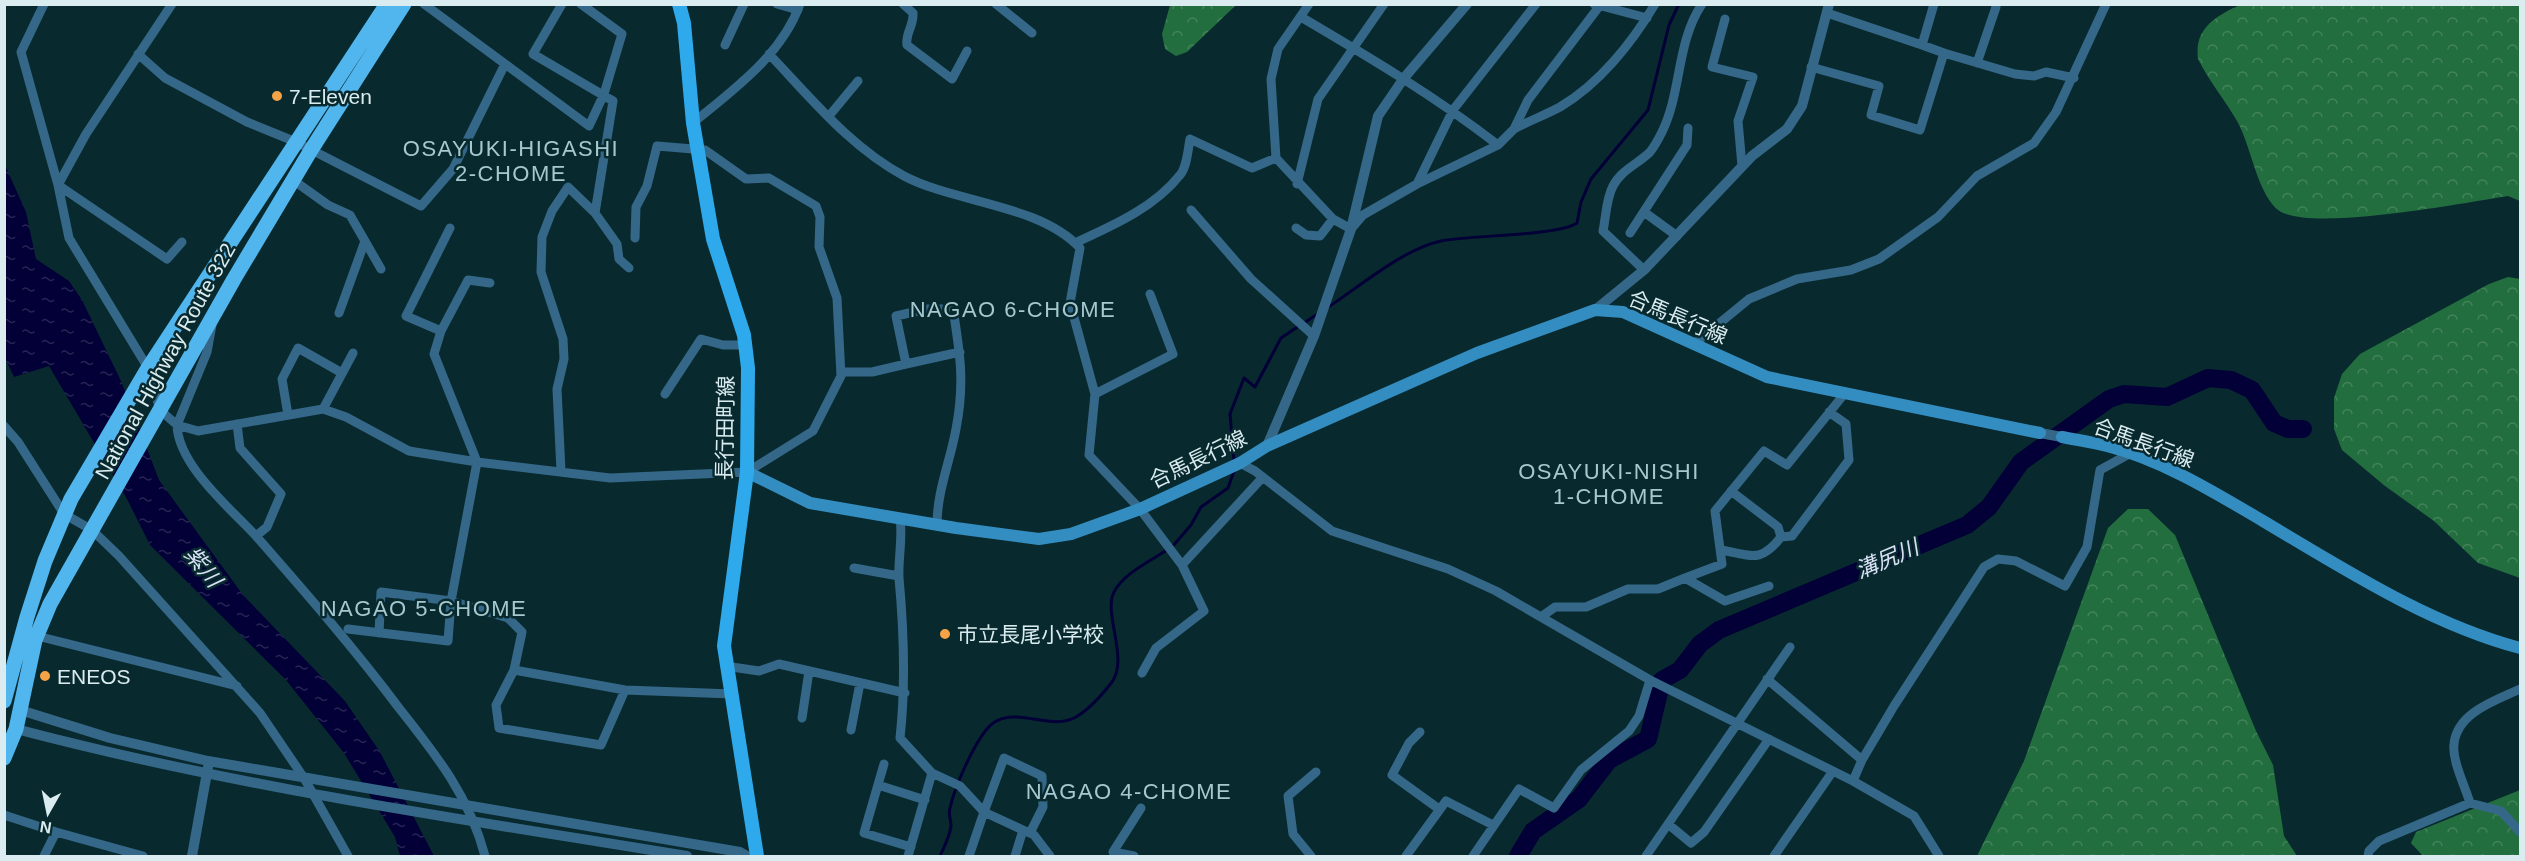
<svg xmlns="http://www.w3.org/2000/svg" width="2525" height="861" viewBox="0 0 2525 861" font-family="Helvetica,'Noto Sans JP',sans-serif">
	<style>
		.forest { fill: url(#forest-crowns) }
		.water { fill: url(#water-ripples) }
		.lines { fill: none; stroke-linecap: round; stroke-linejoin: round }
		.stream { stroke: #020036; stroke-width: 3 }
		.river { stroke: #020036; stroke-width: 18 }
		.minor { stroke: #356888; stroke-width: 9 }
		.tertiary { stroke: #356888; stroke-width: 10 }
		.secondary { stroke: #348dc0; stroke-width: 12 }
		.primary { stroke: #2eaaec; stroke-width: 14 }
		.trunk { stroke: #52b6ee; stroke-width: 15 }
		.poi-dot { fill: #f5a346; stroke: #082a2f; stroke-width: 2 }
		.labels { text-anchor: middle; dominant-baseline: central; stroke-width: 5; stroke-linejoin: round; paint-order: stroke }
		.poi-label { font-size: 21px; fill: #daecef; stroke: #082a2f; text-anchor: start }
		.street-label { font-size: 21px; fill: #daecef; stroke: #082a2f }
		.neighbourhood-label { font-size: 22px; letter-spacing: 1.5px; fill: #a5c9cf; stroke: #082a2f }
		.water-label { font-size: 22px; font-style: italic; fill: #d9e1f4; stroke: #082a2f }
	</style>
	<defs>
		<pattern id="forest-crowns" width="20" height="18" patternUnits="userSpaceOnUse" patternTransform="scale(1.5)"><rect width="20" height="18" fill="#236e3e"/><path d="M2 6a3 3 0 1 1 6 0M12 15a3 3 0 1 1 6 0" fill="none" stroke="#42835a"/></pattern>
		<pattern id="water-ripples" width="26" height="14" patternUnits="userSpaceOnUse" patternTransform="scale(1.5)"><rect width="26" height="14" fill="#020036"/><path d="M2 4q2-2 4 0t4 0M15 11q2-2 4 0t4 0" fill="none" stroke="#262553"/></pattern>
	</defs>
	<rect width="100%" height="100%" fill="#082a2f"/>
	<path class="forest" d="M1170 5V4L1236 5 1187 52 1176 56 1165 49 1162 34Z
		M2240 5H2520V201L2508 196C2468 202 2304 234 2277 209 2256 190 2251 145 2237 121 2225 100 2209 81 2198 59 2194 28 2216 16 2240 5Z
		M2508 277 2520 279V578L2478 563 2434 521 2385 486 2342 450 2334 429V398L2342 374 2360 354 2489 284Z
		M2128 509H2148L2175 535 2256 731 2273 765 2284 836 2297 856H1977L2024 761 2108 528Z
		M2520 790V856H2423L2411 843 2416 832Z"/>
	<path class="water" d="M4 163 26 212 36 259 69 281 82 300 121 381 159 480 243 595 345 701 380 752 434 856H400L395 837 344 753 286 680 150 545 127 499 49 366 14 377 4 356Z"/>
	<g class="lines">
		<path class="stream" d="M1327 308C1359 287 1403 249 1441 241 1469 235 1558 236 1577 223L1581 202 1591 179 1648 110 1669 25 1679 4
			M1304 323 1319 313
			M1234 461 1230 414 1244 378 1255 387 1281 338 1299 326
			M1172 547 1191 525 1201 507 1228 488 1234 471
			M940 856C944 847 950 836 951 826 951 820 948 814 950 808 955 786 972 748 986 730 1009 700 1048 733 1076 717 1091 708 1102 695 1112 682 1129 659 1103 613 1114 592 1123 574 1150 561 1167 550"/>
		<path class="river" d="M1518 856 1533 831 1579 799 1609 760 1648 739 1662 680 1680 670 1700 644 1719 630 1967 525 1989 507 2021 462 2109 399 2124 394 2167 397 2208 378 2231 380 2252 390 2274 423 2288 429H2303"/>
		<path class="minor" d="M44 4 21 52 58 185 167 259 182 242
			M172 4 86 134 58 185 69 238 148 368 160 410 177 425 198 431 323 409 346 417 409 451 477 462 610 478 747 472 813 431 841 376 837 298 819 247 820 217 816 206 769 178 746 179 705 150 657 146 647 186 636 207 635 238
			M424 4 589 126 604 94 622 34 581 4
			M777 4 798 10
			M903 4 913 13C914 26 905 33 907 45L952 79 967 51
			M996 4 1032 33
			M1309 4 1278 49 1271 79 1276 158 1333 219 1351 229 1363 215 1417 184 1498 145 1514 129 1528 100 1601 4
			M1594 4 1647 18
			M1827 13 1922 45 1934 4
			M1301 17C1369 57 1436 97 1498 145
			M1725 19 1712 67 1753 77 1738 121 1742 166
			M725 45 744 4
			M1944 53 2015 74 2034 76 2046 72 2074 78
			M138 54 165 78 247 122 296 142 421 206 453 169 505 64
			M769 54C811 98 850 147 904 176 955 203 1039 204 1080 248L1070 303 1095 394 1089 455 1140 509 1182 565 1204 611 1156 648 1142 673
			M1977 63 1996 7
			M1811 67 1879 86 1871 115 1920 130 1944 53 1922 45
			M829 116 858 81
			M693 123C733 90 782 55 800 4
			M1514 129C1529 121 1545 115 1560 107 1599 84 1632 43 1655 4
			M293 180 328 205 350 215 381 269
			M1297 184 1318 99 1384 4
			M1417 184 1453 110 1536 4
			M1191 210 1251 279 1314 336
			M1644 212 1677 236
			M595 213 617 244 619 259 629 268
			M450 228 406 316 441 331 434 354 477 462 451 601 508 618 522 632 514 670 625 690 732 694
			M1296 228 1306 235 1320 236 1333 219
			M1630 233 1687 145 1688 128
			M1075 243C1112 226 1154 208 1180 175 1187 167 1188 149 1190 139L1252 168 1276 158
			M1644 270 1603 231C1606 217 1606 199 1613 186 1621 170 1638 164 1650 152 1654 147 1659 138 1662 132 1682 91 1676 43 1702 4
			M339 313 365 241
			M212 325 207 352 177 425C178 465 230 508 256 536
			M441 331 468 280 490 283
			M1694 344 1749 299 1797 279 1851 270 1879 259 1938 217 1977 176 2034 143 2056 112 2106 4
			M841 372H872L906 364
			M665 394 701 339 723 345H745
			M1095 394 1173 354 1150 294
			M323 409 353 353
			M288 415 282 379 298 348 342 373
			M237 424 240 448 281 494 267 527 256 536C305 592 354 648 399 708 437 756 469 796 485 856
			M4 426 18 442 64 514 92 530 119 556 260 713 304 778 348 856
			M1240 463 1255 471 1332 531 1448 569 1496 591 1650 680 1853 781 1914 816 1939 856
			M561 471 557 389 564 359 563 339 541 272 542 237 552 211 568 187 595 213 613 101 533 54 562 4
			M1731 491 1778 527 1781 537 1792 536 1849 460 1846 424 1829 412
			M900 518C903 538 898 558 899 578 904 632 906 684 900 738L932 773 908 856
			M937 525C937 491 950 462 956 429 965 383 960 353 953 309H927L896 316 906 364 960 352
			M1721 550C1751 555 1760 564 1781 537
			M1182 565 1263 477
			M854 568 899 576
			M1685 578 1722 564 1715 511 1764 451 1787 465 1845 393
			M1541 617 1555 607H1586L1628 589H1658L1685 578 1725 601 1769 586
			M348 629 448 641 451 601 381 592 379 633
			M37 636 237 686
			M725 666 759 671 779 664 905 693
			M514 670 496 705 499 728 601 745 625 690
			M1767 679 1862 760
			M802 718 809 671
			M851 730 860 683
			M1420 732 1409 743 1392 775 1439 809
			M884 764 864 833 911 847
			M932 773 960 786 984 812 1004 758 1042 776 1043 807 1030 833
			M1853 781 1862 760 1894 706 1984 567 1998 559 2016 561 2065 586 2087 547 2100 470 2129 454
			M878 785 925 800
			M2470 803C2465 786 2452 761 2454 744 2457 712 2497 700 2520 689
			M4 815 56 832 44 856
			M1668 824 1691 843 1704 832 1769 739
			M56 832 143 856
			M969 856 984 812 1023 830
			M1015 856 1023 830 1034 835 1050 856
			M1134 856 1113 852 1141 808
			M1311 856 1293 834 1288 796 1316 772
			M1406 856 1446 801 1493 825
			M1473 856 1519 789 1554 808 1581 770 1629 731 1639 716 1650 680
			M1646 856 1790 647
			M1774 856 1833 771
			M2368 856 2369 851 2379 841 2470 803 2501 811 2520 832"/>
		<path class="tertiary" d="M1595 310 1644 270 1752 156 1787 129 1802 106 1829 4
			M2040 433 2062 437
			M1267 446 1314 336 1351 229 1378 116 1404 78 1467 4
			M20 710 110 738 208 761 740 852 747 856
			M16 729C236 787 462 819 687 856
			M192 856 208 767"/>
		<path class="secondary" d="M2062 437C2077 440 2092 442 2107 446 2162 460 2214 492 2263 521 2344 569 2429 624 2520 648
			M747 472 810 503 956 528 1039 539 1071 534 1140 509 1240 463 1267 446 1477 353 1595 310 1623 312 1767 377 2040 433"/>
		<path class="primary" d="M679 4 684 23 693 123 713 239 744 335 748 368 747 472 724 646 757 856"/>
		<path class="trunk" d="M4 701 27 617 45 561 71 499 148 368 387 4
			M4 758 16 729 35 640 50 604 234 279 311 150 404 4"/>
	</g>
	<g class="poi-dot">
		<circle cx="277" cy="96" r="6"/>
		<circle cx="945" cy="634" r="6"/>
		<circle cx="45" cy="676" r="6"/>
	</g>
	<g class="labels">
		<g class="poi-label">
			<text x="289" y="96">7-Eleven</text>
			<text x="957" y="634">市立長尾小学校</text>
			<text x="57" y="676">ENEOS</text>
		</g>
		<g class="street-label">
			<text transform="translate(1678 317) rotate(23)">合馬長行線</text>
			<text transform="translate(165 361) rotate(-61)">National Highway Route 322</text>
			<text transform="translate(725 428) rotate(-89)">長行田町線</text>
			<text transform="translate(2144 443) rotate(20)">合馬長行線</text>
			<text transform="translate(1198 459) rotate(-26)">合馬長行線</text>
		</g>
		<g class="neighbourhood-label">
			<text x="511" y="148">OSAYUKI-HIGASHI<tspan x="511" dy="25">2-CHOME</tspan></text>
			<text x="1013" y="309">NAGAO 6-CHOME</text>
			<text x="1609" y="471">OSAYUKI-NISHI<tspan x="1609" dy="25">1-CHOME</tspan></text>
			<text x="424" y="608">NAGAO 5-CHOME</text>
			<text x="1129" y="791">NAGAO 4-CHOME</text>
		</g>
		<g class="water-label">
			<text transform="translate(1887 559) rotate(-23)">溝尻川</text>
			<text transform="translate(203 567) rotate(51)">紫川</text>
		</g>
	</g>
	<rect width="2525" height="861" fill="none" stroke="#daecef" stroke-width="12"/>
	<g transform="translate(48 813) rotate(189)" stroke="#082a2f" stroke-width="4.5" paint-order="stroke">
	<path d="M0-4.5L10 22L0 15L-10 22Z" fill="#daecef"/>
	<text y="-9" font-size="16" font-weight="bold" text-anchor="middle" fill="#daecef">N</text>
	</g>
</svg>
